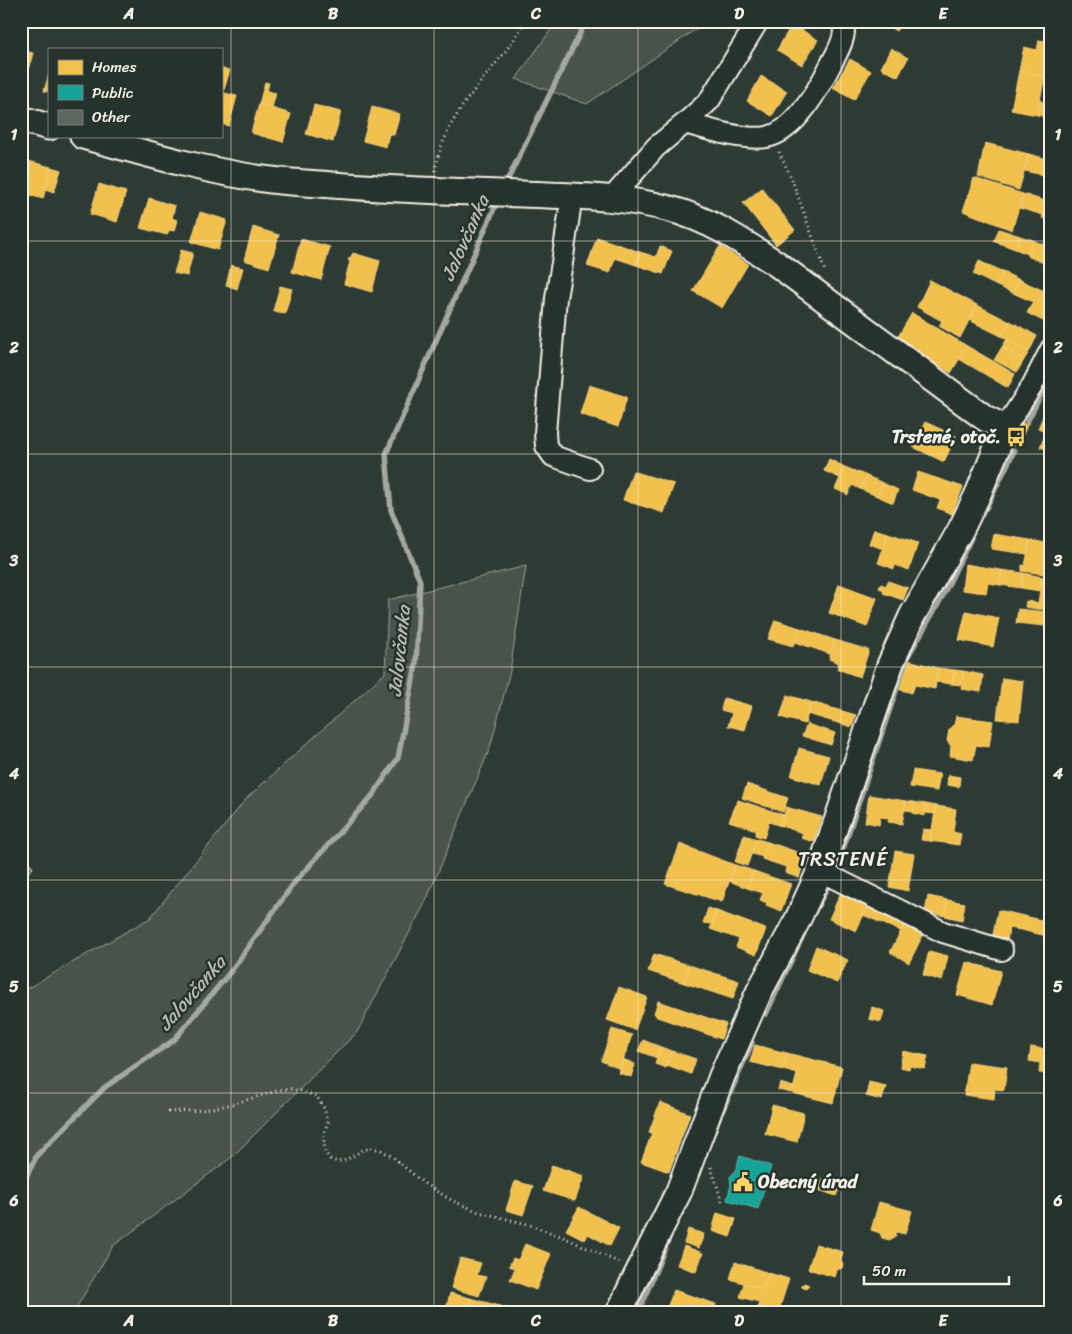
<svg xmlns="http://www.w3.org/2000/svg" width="1072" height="1334" viewBox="0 0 1072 1334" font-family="Sriracha,sans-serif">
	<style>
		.green { fill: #48524c; stroke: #9ea29a }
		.homes { fill: #f2c14e; stroke: #f3cf7c }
		.public { fill: #17a398; stroke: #59bab0 }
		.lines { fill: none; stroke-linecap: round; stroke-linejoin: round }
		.stream { stroke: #a4a8a0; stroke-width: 5.5 }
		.building { fill: #5c655e; stroke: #f4f1e8 }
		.minor-casing { stroke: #f4f1e8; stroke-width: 24 }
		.tertiary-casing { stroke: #f4f1e8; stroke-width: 29 }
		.path { stroke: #f4f1e8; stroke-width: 3; stroke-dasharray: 1 4; stroke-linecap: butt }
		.minor { stroke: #26332d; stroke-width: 20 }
		.tertiary { stroke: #26332d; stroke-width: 25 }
		.grid { fill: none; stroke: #f4f1e8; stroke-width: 1; stroke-opacity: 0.55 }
		.labels { text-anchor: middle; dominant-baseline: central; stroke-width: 5; stroke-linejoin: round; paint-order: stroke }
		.poi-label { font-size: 18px; font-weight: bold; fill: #f4f1e8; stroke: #26332d; text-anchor: end }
		.water-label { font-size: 19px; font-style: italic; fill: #b8bab2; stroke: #26332d }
		.quarter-label { font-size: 20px; letter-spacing: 1px; fill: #f4f1e8; stroke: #26332d }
		.neatline { fill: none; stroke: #f4f1e8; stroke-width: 2 }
		.grid-label { font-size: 16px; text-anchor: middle; font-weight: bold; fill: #f4f1e8 }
	</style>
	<rect width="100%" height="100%" fill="#2e3b34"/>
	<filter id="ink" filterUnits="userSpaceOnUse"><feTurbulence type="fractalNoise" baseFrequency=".02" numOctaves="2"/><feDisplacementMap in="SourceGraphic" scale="10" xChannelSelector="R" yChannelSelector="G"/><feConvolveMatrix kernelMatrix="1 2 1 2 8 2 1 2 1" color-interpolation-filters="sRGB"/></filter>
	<g filter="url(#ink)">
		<path class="green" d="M557 21H708L587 104 516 79Z
			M526 566 510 671 490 748 426 901 357 1032 232 1157 113 1246 73 1313H21V992L150 918 247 798 385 673 388 600Z"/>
		<path class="homes" d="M880 21H902L896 31Z
			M792 24 818 40 802 65 777 50Z
			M1039 40 1051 42V65L1047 64 1045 76 1019 71 1024 47 1037 50Z
			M891 48 908 58 898 77 881 68Z
			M21 50 33 53 27 75 23 74 21 80Z
			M850 59 871 71 854 100 833 88Z
			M221 68 230 70 223 93 221 92Z
			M1019 71 1045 76 1037 115 1011 110Z
			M49 74V92L44 91Z
			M761 76 787 91 772 116 747 101Z
			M265 82 269 83 267 91 276 93 272 108 259 104Z
			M221 92 237 96 229 126 221 124Z
			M1040 101 1051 103V118L1037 115Z
			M259 104 291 114 283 142 251 133Z
			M314 105 341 112 333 142 306 134Z
			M372 107 400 114 394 135 389 134 386 147 363 141Z
			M985 143 1029 154 1019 190 978 177Z
			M1029 154 1051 160V177L1025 171Z
			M21 159 32 162 23 193 21 192Z
			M32 162 51 167 43 199 23 193Z
			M51 167 61 170 54 192 45 189Z
			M974 178 1023 194 1012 230 963 211Z
			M99 184 126 192 117 222 90 214Z
			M762 188 795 230 776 245 743 203Z
			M1023 194 1048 202 1043 215 1019 208Z
			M149 198 175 206 172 218 177 220 174 231 169 230 167 235 140 228Z
			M1048 202 1051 203V220L1042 218Z
			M200 212 227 220 218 250 191 242Z
			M253 227 279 235 269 268 244 260Z
			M999 229 1020 236 1015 249 994 241Z
			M1020 236 1033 240 1028 254 1015 249Z
			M597 237 640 252 636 265 615 258 610 273 587 266Z
			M301 239 330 247 321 280 292 272Z
			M1033 240 1051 248V266L1027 256Z
			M660 246 672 251 663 274 636 265 640 252 656 257Z
			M720 246 748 264 722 308 693 291Z
			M181 250 193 253 187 276 174 273Z
			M353 253 380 261 372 292 344 284 350 261 348 260 350 257H351Z
			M979 261 1003 272 997 286 973 274Z
			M231 265 243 268 237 289 226 285Z
			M1003 272 1018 279 1013 293 997 286Z
			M1018 279 1051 294V304L1043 321 1027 313 1033 302 1013 293Z
			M930 280 977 305 960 338 939 326 942 321 917 307Z
			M280 286 292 289 285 314 273 311Z
			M977 305 1010 322 1001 336 969 320Z
			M912 313 967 346 951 373 896 340Z
			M1010 321 1037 336 1029 352 1001 336Z
			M1007 339 1029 352 1024 360 1002 347Z
			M967 346 1015 374 1008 388 959 359Z
			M1002 347 1024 360 1017 372 994 360Z
			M589 385 627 397 618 427 580 414Z
			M1045 412 1051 414V433L1038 428Z
			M925 422 956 436 944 462 913 447Z
			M1022 423 1027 425 1023 435 1017 433Z
			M1046 433 1051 435V451L1040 447Z
			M829 459 845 467 840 478 824 471Z
			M845 467 867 476 860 489 852 485 848 495 835 489Z
			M633 471 674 484 664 513 623 500Z
			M918 472 963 487 952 514 937 508 940 500 912 490Z
			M867 476 883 483 877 496 860 489Z
			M883 483 898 490 893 503 877 496Z
			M874 529 888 533 883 549 869 544Z
			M888 533 918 543 909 570 895 565 894 569 878 563Z
			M994 534 1030 540 1027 554 991 549Z
			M1030 540 1051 544V575L1022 571V565L1025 566Z
			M965 564 1001 570 1000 585 988 583 986 593 962 590Z
			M1001 570 1023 573 1021 588 1000 585Z
			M1023 573 1042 577 1040 591 1021 588Z
			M1042 577 1051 578V610L1037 609Z
			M888 581 908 588 903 600 883 593 884 590 879 588 881 584 886 586Z
			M839 584 877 598 867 627 829 613Z
			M1026 601 1038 603 1037 609 1025 607Z
			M1018 609 1047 612 1045 626 1016 623Z
			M966 611 999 618 993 647 959 640Z
			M775 620 800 628 793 646 768 639Z
			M800 628 835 640 830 654 795 642Z
			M835 640 869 650 860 677 837 669 839 663 829 659Z
			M908 660 938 668 935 689 915 685 912 693 898 689Z
			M938 668 955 670 952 684 936 682Z
			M955 670 963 671 961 685 952 684Z
			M963 671 983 675 981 692 961 689Z
			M1002 678 1023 681 1019 721 997 719Z
			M787 695 811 702 805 724 780 717Z
			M724 698 752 706 745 730 728 726 732 713 721 710Z
			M811 702 856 715 852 727 807 714Z
			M956 716 993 721 989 747 976 745 973 760 950 756 951 746 947 741 949 730 954 725Z
			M807 724 835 733 831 745 802 736Z
			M799 748 829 756 821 785 791 776Z
			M913 770 940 774 937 791 910 787Z
			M948 775 960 777 959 787 947 785Z
			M747 784 788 798 783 812 742 798Z
			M869 795 906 801 902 824 888 822 889 818 880 817 879 825 865 822Z
			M738 800 784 815 781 826 769 822 764 838 755 835 756 830 729 821Z
			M906 801 914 802 913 811 904 810Z
			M914 802 926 804 925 816 912 813Z
			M926 804 936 806 935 814 926 813Z
			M936 806 956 809 953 832 961 834 959 845 930 841Z
			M786 807 822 817 814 842 801 838 803 833 781 826Z
			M923 829 932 830 930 841 921 840Z
			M744 835 757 839 747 866 735 862Z
			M757 839 768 842 763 857 752 854Z
			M768 842 806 855 799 878 785 873 786 867 762 859Z
			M680 844 735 865 722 902 665 884Z
			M895 851 914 854 908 891 889 887Z
			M735 865 754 871 747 888 729 881Z
			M754 871 791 884 781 911 766 905 767 903 760 900 763 893 747 888Z
			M842 890 870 902 856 931 829 919Z
			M928 896 948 900 945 916 925 912Z
			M948 900 965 903 962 920 945 916Z
			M870 902 896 916 891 927 863 915Z
			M708 908 717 911 712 924 703 923Z
			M998 910 1024 916 1021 930 1009 928 1007 942 992 939Z
			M717 911 766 929 756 955 736 947 739 939 710 929Z
			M896 916 906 921 901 931 891 927Z
			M1024 916 1050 922 1047 936 1021 930Z
			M906 921 925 931 909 963 890 952Z
			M1050 922H1051V937L1047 936Z
			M816 946 848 960 837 983 807 970Z
			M929 951 948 956 942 981 923 975Z
			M654 954 689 965 684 983 648 971Z
			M966 962 1001 971 992 1005 957 995Z
			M689 965 739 981 733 999 684 983Z
			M619 987 647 997 635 1030 607 1020Z
			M658 1001 726 1024 721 1039 657 1017 654 1013Z
			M872 1007 884 1011 881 1022 869 1019Z
			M612 1029 632 1035 620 1069 601 1061Z
			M643 1040 661 1047 657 1058 638 1051Z
			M755 1045 787 1053 783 1070 750 1062Z
			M661 1047 672 1051 668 1062 657 1058Z
			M1031 1047 1051 1050V1074L1039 1073 1040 1063 1029 1061Z
			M672 1051 696 1059 691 1074 667 1065Z
			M903 1051 928 1056 925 1069 910 1066 909 1069 900 1067Z
			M787 1053 842 1067 833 1103 792 1093 797 1074 783 1070Z
			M657 1058 668 1062 666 1068 655 1064Z
			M623 1059 635 1064 631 1077 619 1073Z
			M969 1062 1007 1067 1004 1090 995 1089 994 1099 964 1095Z
			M869 1082 886 1086 882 1100 866 1096Z
			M780 1083 794 1087 792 1093 778 1090Z
			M660 1102 690 1114 669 1172 641 1162 652 1133 649 1132Z
			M772 1105 804 1113 797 1142 765 1134Z
			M552 1165 584 1176 575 1201 543 1191Z
			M819 1179 840 1187 836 1196 816 1189Z
			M515 1181 533 1186 523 1215 506 1210Z
			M879 1202 912 1211 905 1234 896 1232 895 1238 890 1240 882 1238 880 1233 871 1230Z
			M579 1207 619 1228 610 1246 588 1234 585 1240 566 1230Z
			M717 1213 736 1219 730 1237 712 1231Z
			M688 1229 704 1234 699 1248 684 1243Z
			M525 1244 551 1254 536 1290 510 1280 515 1268 509 1266 513 1258 518 1260Z
			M816 1244 843 1252 841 1260 843 1264 842 1268 837 1270 835 1277 808 1269Z
			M684 1246 703 1253 696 1272 677 1265Z
			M460 1258 481 1263 477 1275 486 1277 479 1296 451 1288Z
			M735 1262 769 1273 763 1289 730 1279Z
			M769 1273 789 1279 778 1313H764L757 1311 759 1302 740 1297 744 1283 763 1289Z
			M804 1283 809 1285 805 1289 801 1286Z
			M674 1290 716 1304 713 1313H665Z
			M450 1293 470 1298V1313H445Z
			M470 1298 496 1305 495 1313H470Z
			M496 1305 525 1313H495Z"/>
		<path class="public" d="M740 1156 771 1166 758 1209 727 1200 731 1185 730 1177 735 1171Z"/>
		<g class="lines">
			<path class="stream" d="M504 187 586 21
				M1027 422 1051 375
				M986 508 1014 451
				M837 867 907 658 941 599 971 538
				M814 913 829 884
				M766 1014 803 935
				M722 1112 752 1043
				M21 1187 37 1155 105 1087 174 1040 231 971 294 883 373 795 398 758 416 664 420 581 391 510 386 454 498 200
				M638 1313 672 1231"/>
		</g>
		<path class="building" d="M21 852 33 868 21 879Z"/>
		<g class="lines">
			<defs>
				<path id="minor" d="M685 123C706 129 746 141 767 137 796 131 819 88 831 64 836 55 843 43 844 32 844 29 843 25 842 21
					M572 195 562 263 556 298 545 433 546 446 553 456 590 469
					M612 198 656 147 685 123 709 101 758 21
					M1005 428 1032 386 1051 349
					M820 871 943 932 1002 950"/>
				<path id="tertiary" d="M21 119 49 127
					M83 136C144 153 207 172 271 180 287 182 303 183 320 184 387 190 455 191 523 194 573 196 622 196 670 209 709 219 743 242 777 264L985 418 1005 428 978 494 961 529 912 616 890 665 820 871 797 921 759 992 722 1076 679 1191 634 1281 619 1313"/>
			</defs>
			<use href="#minor" class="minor-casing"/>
			<use href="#tertiary" class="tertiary-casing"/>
			<path class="path" d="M779 152 791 177 825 271
				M435 171C439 147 450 124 464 104 483 76 509 52 525 21
				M168 1112 202 1110 233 1104 279 1090 291 1089 305 1092 317 1097 324 1108 328 1122 324 1133V1143L325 1152 330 1159 337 1162 344 1161 363 1150 371 1148 381 1150 393 1157 422 1182 436 1191 453 1201 479 1212 527 1224 563 1237 620 1263
				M711 1167 723 1205"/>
			<use href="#minor" class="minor"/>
			<use href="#tertiary" class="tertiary"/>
		</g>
	</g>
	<path class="grid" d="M231 21V1313M434 21V1313M638 21V1313M841 21V1313M21 241H1051M21 454H1051M21 667H1051M21 880H1051M21 1093H1051"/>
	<defs>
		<symbol id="bus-bare" viewBox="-9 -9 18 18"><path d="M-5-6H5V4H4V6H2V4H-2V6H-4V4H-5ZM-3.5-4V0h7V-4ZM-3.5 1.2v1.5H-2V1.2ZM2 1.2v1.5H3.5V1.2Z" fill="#ffd166" stroke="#26332d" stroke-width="2.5" paint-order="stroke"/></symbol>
		<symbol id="civic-bare" viewBox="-9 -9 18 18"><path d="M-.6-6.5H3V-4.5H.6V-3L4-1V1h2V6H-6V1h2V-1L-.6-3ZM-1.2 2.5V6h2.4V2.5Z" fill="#ffd166" stroke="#26332d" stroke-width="2.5" paint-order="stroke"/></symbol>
	</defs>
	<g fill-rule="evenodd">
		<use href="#bus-bare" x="1002" y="423" width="28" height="28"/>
		<use href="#civic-bare" x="729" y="1168" width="28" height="28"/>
	</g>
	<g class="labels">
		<g class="poi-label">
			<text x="1001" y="437">Trstené, otoč.</text>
			<text x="758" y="1182" text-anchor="start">Obecný úrad</text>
		</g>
		<g class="water-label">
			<text transform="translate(465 238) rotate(-66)">Jalovčanka</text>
			<text transform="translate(399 651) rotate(-84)">Jalovčanka</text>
			<text transform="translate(192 993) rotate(-49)">Jalovčanka</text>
		</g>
		<g class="quarter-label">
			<text x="843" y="859">TRSTENÉ</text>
		</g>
	</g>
	<rect width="1072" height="1334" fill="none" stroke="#26332d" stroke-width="55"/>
	<rect x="48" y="48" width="175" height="90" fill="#26332d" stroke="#787f78"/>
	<rect x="58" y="60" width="25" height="15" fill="#f2c14e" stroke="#787f78"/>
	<text x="92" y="72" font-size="15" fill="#f4f1e8">Homes</text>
	<rect x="58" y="85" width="25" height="15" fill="#17a398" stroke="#787f78"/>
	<text x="92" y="98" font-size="15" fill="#f4f1e8">Public</text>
	<rect x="58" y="110" width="25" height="15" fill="#5c655e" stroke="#787f78"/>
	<text x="92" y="122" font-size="15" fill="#f4f1e8">Other</text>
	<path d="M864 1276v8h145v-8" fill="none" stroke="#f4f1e8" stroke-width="2.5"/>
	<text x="872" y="1276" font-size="15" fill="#f4f1e8" stroke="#26332d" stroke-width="4" paint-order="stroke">50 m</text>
	<rect x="28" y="28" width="1016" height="1278" class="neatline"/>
	<g class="grid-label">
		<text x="129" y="19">A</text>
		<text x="333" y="19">B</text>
		<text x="536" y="19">C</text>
		<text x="739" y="19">D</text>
		<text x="943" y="19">E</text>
		<text x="14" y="140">1</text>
		<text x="1058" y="140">1</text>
		<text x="14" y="353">2</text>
		<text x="1058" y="353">2</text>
		<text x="14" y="566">3</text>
		<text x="1058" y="566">3</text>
		<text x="14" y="779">4</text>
		<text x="1058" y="779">4</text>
		<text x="14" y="992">5</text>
		<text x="1058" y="992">5</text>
		<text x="14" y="1206">6</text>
		<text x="1058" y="1206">6</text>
		<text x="129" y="1326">A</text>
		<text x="333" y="1326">B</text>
		<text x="536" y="1326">C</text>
		<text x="739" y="1326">D</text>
		<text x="943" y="1326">E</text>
	</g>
</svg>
